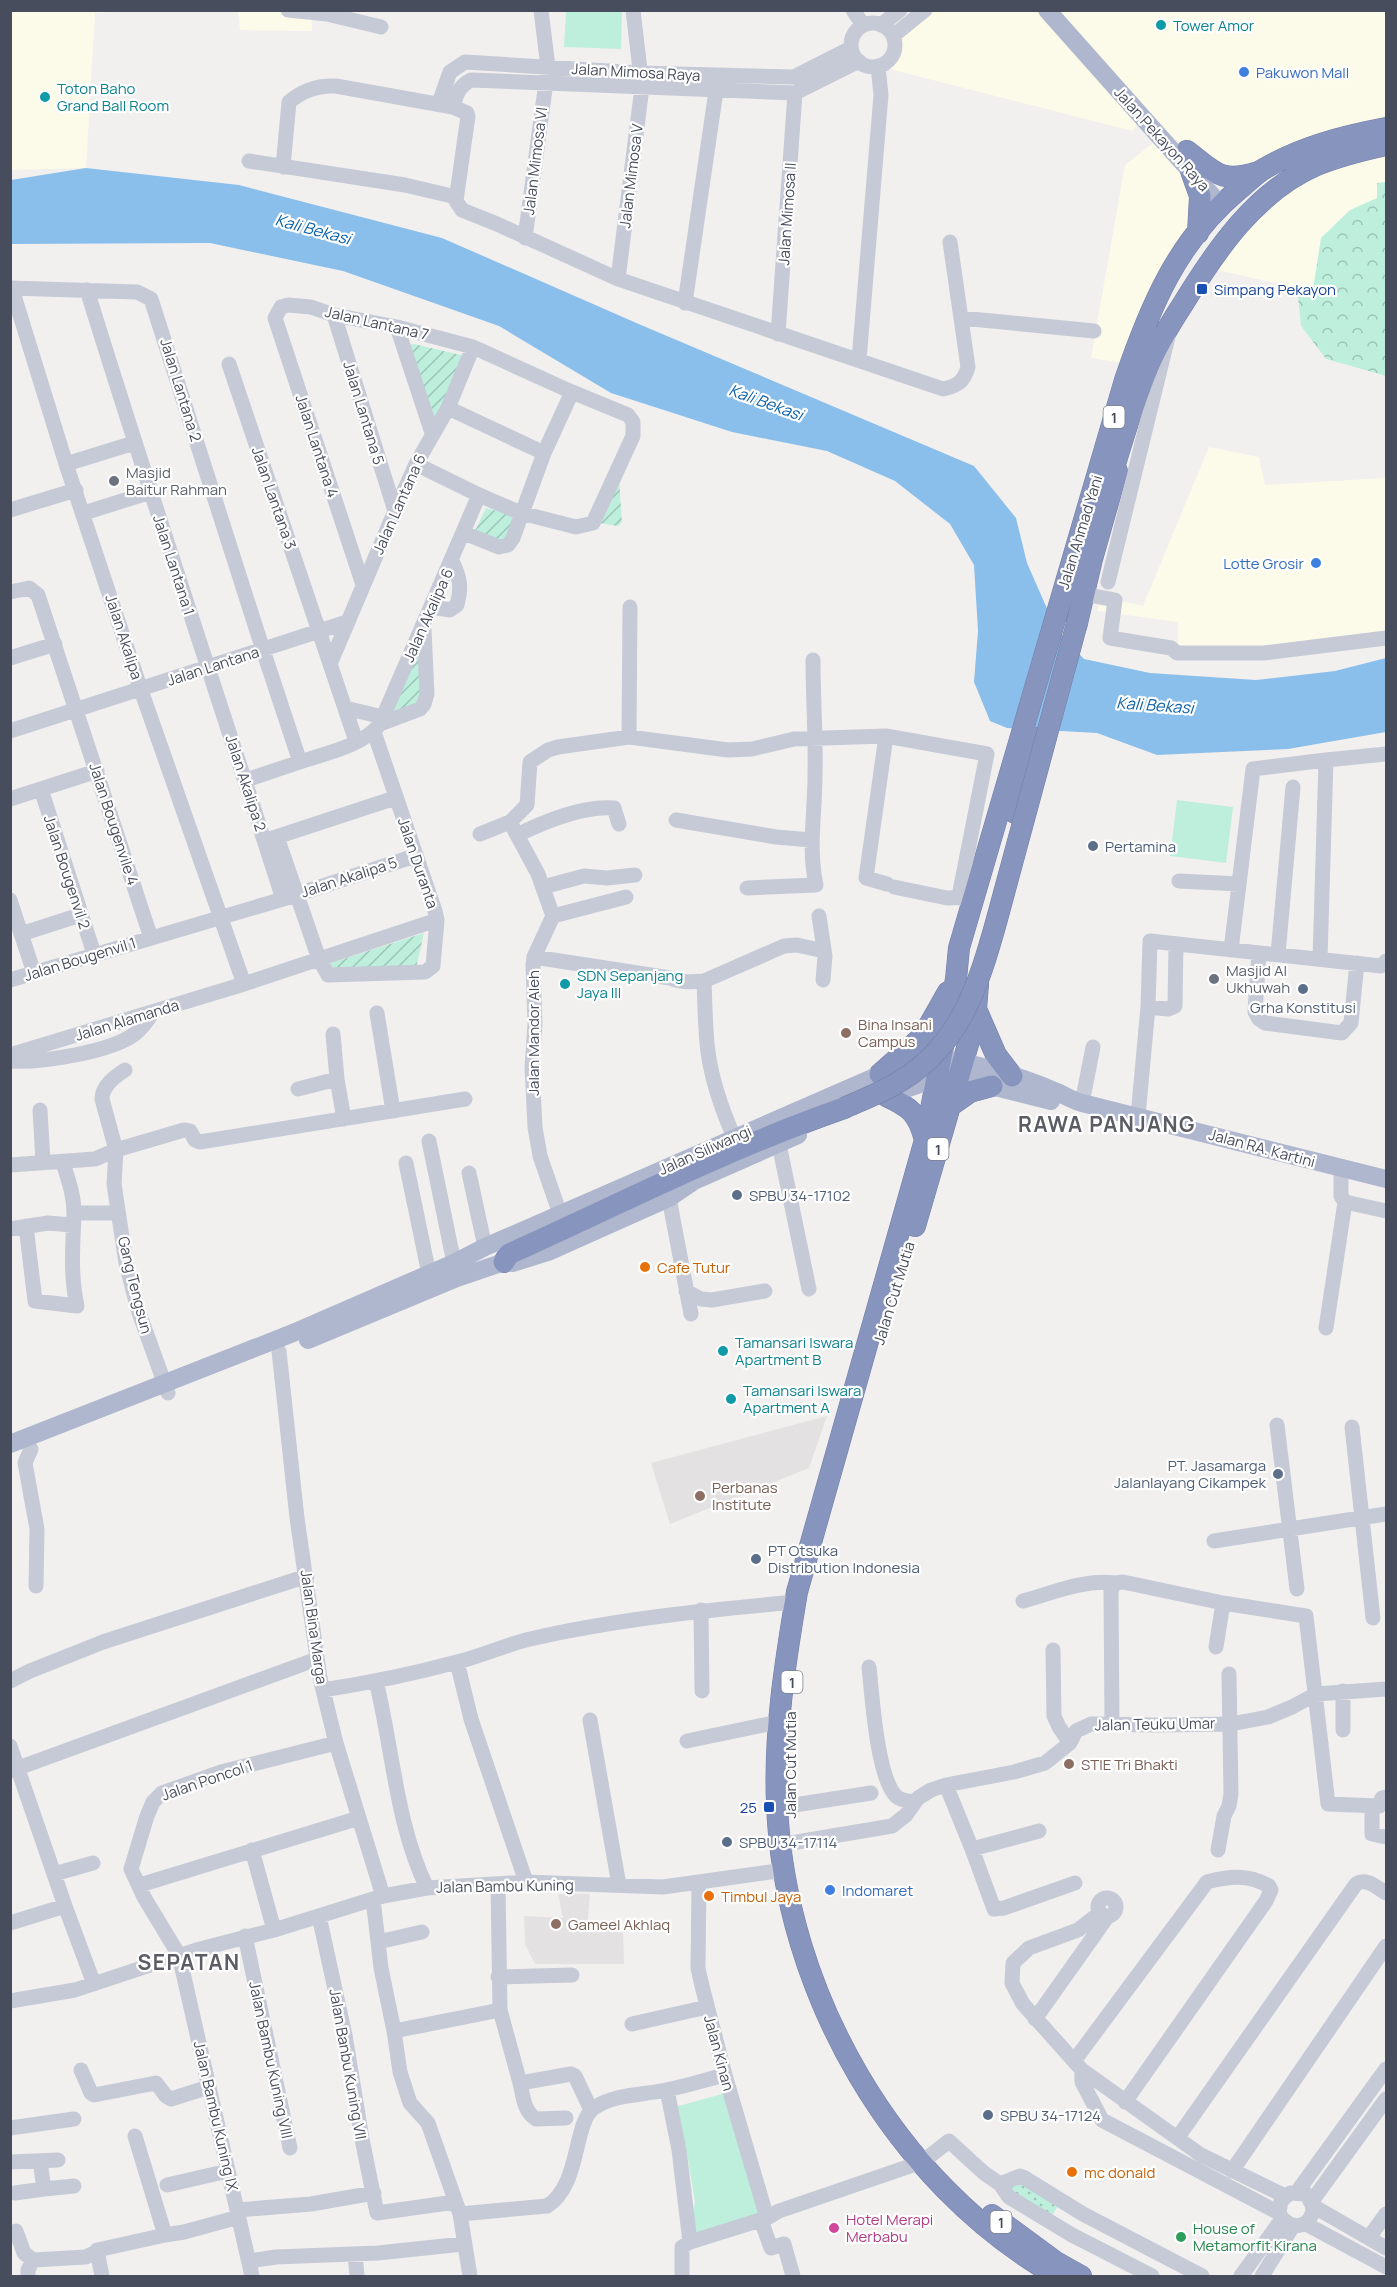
<svg xmlns="http://www.w3.org/2000/svg" width="1397" height="2287" viewBox="0 0 1397 2287" font-family="Manrope,sans-serif">
	<style>
		.commercial { fill: #fcfbe9 }
		.education { fill: #e3e1e1 }
		.grass { fill: url(#grass-dots) }
		.forest { fill: url(#forest-crowns) }
		.garden { fill: url(#garden-furrows) }
		.pitch { fill: #beefdd }
		.water { fill: #8bbfeb }
		.lines { fill: none; stroke-linecap: round; stroke-linejoin: round }
		.highway-casing { stroke: #727fa9; stroke-width: 22 }
		.minor { stroke: #c6cad6; stroke-width: 15 }
		.major { stroke: #afb7ce; stroke-width: 18 }
		.highway { stroke: #8794bd; stroke-width: 21 }
		.highway-bridge-casing { stroke: #727fa9; stroke-width: 22; stroke-linecap: butt }
		.highway-bridge { stroke: #8794bd; stroke-width: 21 }
		.culture-dot { fill: #0f9aa8; stroke: #fff; stroke-width: 2 }
		.shop-dot { fill: #3f7fe0; stroke: #fff; stroke-width: 2 }
		.transit-dot { fill: #1a4fb4; stroke: #fff; stroke-width: 2 }
		.worship-dot { fill: #6b7280; stroke: #fff; stroke-width: 2 }
		.service-dot { fill: #5c6f8a; stroke: #fff; stroke-width: 2 }
		.education-dot { fill: #8d6e63; stroke: #fff; stroke-width: 2 }
		.food-dot { fill: #e8710a; stroke: #fff; stroke-width: 2 }
		.hotel-dot { fill: #d1479c; stroke: #fff; stroke-width: 2 }
		.leisure-dot { fill: #2e9e5b; stroke: #fff; stroke-width: 2 }
		.labels { text-anchor: middle; dominant-baseline: central; stroke-width: 4.5; stroke-linejoin: round; paint-order: stroke }
		.shield { fill: #fff; stroke: #7e828d; stroke-width: 1.5 }
		.shield-label { font-size: 14px; font-weight: bold; fill: #474d5c }
		.culture-label { font-size: 15px; fill: #0d838f; stroke: #fff; text-anchor: start }
		.street-label { font-size: 15px; fill: #474d5c; stroke: #fff }
		.shop-label { font-size: 15px; fill: #366cbe; stroke: #fff; text-anchor: start }
		.transit-label { font-size: 15px; fill: #164399; stroke: #fff; text-anchor: start }
		.worship-label { font-size: 15px; fill: #5b616d; stroke: #fff; text-anchor: start }
		.service-label { font-size: 15px; fill: #4e5e75; stroke: #fff; text-anchor: start }
		.education-label { font-size: 15px; fill: #785e54; stroke: #fff; text-anchor: start }
		.food-label { font-size: 15px; fill: #c56008; stroke: #fff; text-anchor: start }
		.hotel-label { font-size: 15px; fill: #b23c85; stroke: #fff; text-anchor: start }
		.leisure-label { font-size: 15px; fill: #27864d; stroke: #fff; text-anchor: start }
		.water-label { font-size: 16px; font-style: italic; fill: #0d62a9; stroke: #fff }
		.district-label { font-size: 21px; font-weight: bold; letter-spacing: 1.5px; fill: #5c5d64; stroke: #fff }
	</style>
	<defs>
		<pattern id="grass-dots" width="8" height="8" patternUnits="userSpaceOnUse" patternTransform="scale(1.5)"><rect width="8" height="8" fill="#beefdd"/><path d="M2 2h.1M6 6h.1" fill="none" stroke="#9cc4b6" stroke-width="1.8" stroke-linecap="round"/></pattern>
		<pattern id="forest-crowns" width="20" height="18" patternUnits="userSpaceOnUse" patternTransform="scale(1.5)"><rect width="20" height="18" fill="#beefdd"/><path d="M2 6a3 3 0 1 1 6 0M12 15a3 3 0 1 1 6 0" fill="none" stroke="#9cc4b6"/></pattern>
		<pattern id="garden-furrows" width="10" height="10" patternUnits="userSpaceOnUse" patternTransform="scale(1.5)"><rect width="10" height="10" fill="#beefdd"/><path d="M-1 1l2-2M0 10L10 0M9 11l2-2" fill="none" stroke="#9cc4b6"/></pattern>
	</defs>
	<rect width="100%" height="100%" fill="#f2f0ef"/>
	<path class="commercial" d="M10 11H125L95 13 86 168 11 170Z
		M238 11H311L312 31 240 30Z
		M925 11H1386V128L1238 178 1187 151 1165 129 1142 117 1133 131 878 66 886 62 892 55 895 46 893 36Z
		M1161 137 1191 171 1198 218 1130 364 1091 358 1125 165Z
		M1386 145V376L1326 359 1301 326 1297 288 1204 267 1264 200Z
		M1209 447 1259 457 1265 485 1386 478V636L1264 650 1178 652V622L1097 611 1102 597 1143 606Z"/>
	<path class="education" d="M827 1416 809 1468 670 1524 651 1463Z
		M558 1894H590L587 1930 623 1932 624 1964H535L525 1944 524 1916 563 1918Z"/>
	<path class="grass" d="M1020 2176 1061 2201 1049 2221 1005 2194Z"/>
	<path class="forest" d="M1386 182V376L1326 359 1301 326 1297 288 1313 289 1321 238 1350 210 1377 198V183Z"/>
	<path class="garden" d="M414 344 465 356 434 423 409 345Z
		M619 478 622 522 618 526 599 523Z
		M486 508 508 514 513 518 509 542 472 537Z
		M422 646 423 708 392 711Z
		M424 933 416 968 331 976 328 964Z"/>
	<path class="pitch" d="M566 11H622L621 49 564 47Z
		M1177 800 1233 807 1226 863 1170 856Z
		M729 2092 764 2216 690 2237 695 2202 687 2154 675 2107Z"/>
	<path class="water" d="M86 168 239 185 442 238 641 325 974 466 1016 518 1027 563 1056 629 1084 659 1150 673 1256 680 1335 671 1386 658V732L1288 749 1157 755 1097 733 1007 728 990 721 974 682 978 631 974 565 950 524 895 481 827 451 732 432 611 393 499 326 343 271 210 243 11 244V180Z"/>
	<g class="lines">
		<defs>
			<path id="highway" d="M1187 151C1216 173 1221 184 1258 172
				M1191 171 1200 196 1198 233
				M1109 484C1121 445 1132 405 1148 367 1157 345 1170 324 1183 304 1216 250 1256 191 1317 165 1339 156 1363 150 1386 145
				M1077 623 1092 559 1117 471
				M1015 813 1035 738
				M976 1009 996 1055 1012 1076
				M880 1074 923 1036 948 992
				M886 1096C910 1107 918 1113 925 1140
				M950 1106 970 1092 992 1086
				M915 1226 969 1041 976 1009 978 984
				M504 1262 509 1254C620 1204 729 1148 844 1108
				M992 2215 1056 2262 1081 2276
				M1057 2276C894 2183 784 1991 777 1804 774 1733 785 1663 797 1592L925 1140 956 979 959 948 1125 380C1150 307 1177 241 1238 190 1246 184 1253 176 1262 170 1300 147 1344 136 1386 128"/>
		</defs>
		<use href="#highway" class="highway-casing"/>
		<path class="minor" d="M288 10 327 14 381 27
			M853 10 863 25
			M851 45a22 22 0 1 1 44 0a22 22 0 1 1-44 0Z
			M881 25 900 10
			M893 36 925 10
			M439 103 450 72 465 62 640 73 794 77 851 48
			M453 107C456 95 459 86 471 80L795 93 859 61
			M249 161 405 185 456 197
			M283 167 289 102C303 90 318 85 336 86L453 107 467 113 468 116 456 201 462 210 497 224 618 279 943 389C957 386 964 382 968 367L950 242
			M525 238 548 67 541 10
			M618 279 642 87 633 10
			M10 288 137 292 151 299 263 650 300 762C326 753 363 746 380 724L479 495
			M12 289 66 464 141 690 244 984
			M87 290C150 494 218 696 283 899
			M685 303 716 91
			M334 315 395 511
			M961 318 1094 331
			M397 327 432 433
			M778 334 795 93
			M859 360 881 95 878 66
			M229 364 356 741
			M448 408 544 453
			M66 464 134 443
			M10 510 76 490
			M84 513 151 492
			M464 533 499 547 508 545 513 538 544 453 572 392
			M1108 582 1168 337
			M363 585 275 318 281 307 288 305 311 307 334 315 397 327 473 347 572 392 628 415 633 422V436L593 523 576 527 521 513 479 495 416 464
			M10 592 29 588 38 595 151 938
			M1084 594 1115 600 1110 638 1171 648 1177 653H1264L1386 638
			M432 607 450 610 457 605C462 588 460 577 452 561
			M10 658 55 644
			M330 664 395 511 416 464 448 408 473 347
			M345 708 383 717
			M380 724 420 709 424 704 427 694 424 629
			M10 731 347 622
			M886 736 866 878 887 884
			M629 737 630 607
			M1326 760 1386 754
			M246 780 300 762
			M41 789 94 954
			M10 799 97 771
			M676 820 776 837 811 840
			M480 834 510 822
			M517 835C544 822 583 805 614 808L619 824
			M277 837 319 959 328 975 425 972 433 966 437 920 435 911 374 732
			M270 839 395 798
			M1179 881 1239 884
			M543 887 584 876 607 878 635 875
			M894 887 947 898 968 897
			M747 888 816 885C808 848 815 812 815 775 816 736 813 698 813 660
			M10 900 34 973
			M553 916 626 897
			M819 916 825 956 823 980
			M21 934 80 915
			M1231 950 1253 769 1326 760 1320 959
			M1259 953 1255 1012 1259 1019 1265 1023 1342 1033 1351 1023 1357 963
			M1278 954 1293 787
			M534 957 670 978C681 983 692 982 704 981L784 946 797 945 824 951
			M10 980 283 899 415 856
			M704 981C705 1004 705 1029 708 1052 712 1081 722 1110 734 1137
			M1148 1007 1168 1009 1175 1006 1176 944
			M377 1013 393 1111
			M333 1034 337 1079
			M10 1055 244 984 437 920
			M10 1061C41 1063 112 1052 136 1033 143 1027 148 1020 153 1012
			M125 1070C114 1077 102 1086 102 1099L116 1150 114 1184 126 1263 138 1310 168 1393
			M298 1089 337 1079 344 1119
			M1082 1103 1093 1047
			M40 1110 43 1162
			M1138 1116 1148 1007 1150 941 1381 966 1386 961
			M429 1141 454 1263
			M779 1144 809 1289
			M406 1163 429 1274
			M10 1165 95 1159 116 1150 184 1130 190 1131 195 1140 200 1142 465 1099
			M1341 1168V1196L1345 1202 1386 1211
			M469 1173 485 1247
			M669 1198 691 1314
			M74 1213H118
			M560 1214 540 1156 535 1127 532 1067 535 1024 533 965 534 957 553 916 538 874 510 822 527 805 530 762 548 750 558 747 629 737 728 750 752 749 794 739 886 736 987 754 960 891 961 898
			M26 1226 35 1301 77 1306C70 1274 73 1245 74 1213 74 1195 68 1179 63 1163
			M10 1229 48 1223 72 1225
			M686 1291 701 1299 712 1300 765 1291
			M1326 1328 1345 1202
			M279 1351 297 1518 320 1678 336 1743 383 1896
			M1277 1425 1297 1589
			M1352 1427 1373 1618
			M31 1449 25 1463 37 1529 36 1586
			M1214 1541 1386 1514
			M1023 1601C1052 1593 1084 1579 1115 1583
			M701 1610 702 1691
			M1216 1647 1223 1603
			M1053 1650 1054 1716 1059 1727 1070 1743
			M457 1662 471 1719 526 1882
			M869 1667C872 1694 877 1780 897 1797 902 1801 910 1801 915 1802
			M10 1681 30 1671 103 1642 307 1576
			M376 1681C393 1750 396 1824 427 1888
			M323 1690C368 1683 413 1674 457 1662 482 1656 505 1645 530 1639 617 1619 707 1610 796 1602
			M590 1720 619 1885
			M1112 1723 1111 1590 1115 1583 1123 1582 1223 1603 1306 1616 1328 1804 1379 1806 1382 1798 1386 1797
			M1343 1730V1691
			M687 1741 778 1722
			M10 1746 65 1906 94 1984
			M10 1771 317 1659
			M946 1785 972 1849 994 1909 1004 1908 1075 1883
			M788 1806 871 1793
			M1372 1806V1834L1386 1837
			M791 1843 892 1826 906 1815 918 1798 931 1790 946 1785 1014 1772 1045 1763 1070 1743 1076 1731 1091 1724 1155 1725 1231 1724 1268 1717 1292 1707 1316 1694 1386 1689
			M972 1849 1039 1831
			M252 1850 274 1930
			M1218 1850 1224 1816 1229 1806 1231 1794 1229 1674
			M54 1874 93 1863
			M699 1883 698 1968 702 1986 725 2075 767 2218
			M498 1884 500 2010 520 2083 571 2074 575 2076 591 2110
			M140 1885 359 1818
			M1098 1907a9 9 0 1 1 18 0a9 9 0 1 1-18 0Z
			M373 1899 381 1968 394 2031 400 2072 410 2103 428 2123 460 2214 470 2276
			M1100 1913 1078 1930 1029 1948 1013 1963 1012 1983 1023 2004 1082 2070 1201 2155 1285 2196
			M319 1916 345 2035 362 2139 377 2213 455 2202
			M10 1923 65 1906
			M245 1936 290 2148
			M378 1942 422 1932
			M498 1977 572 1975
			M10 2001 75 1990 196 1950 274 1930 383 1896 427 1888 526 1882 663 1887 784 1870
			M1035 2019 1108 1916
			M632 2024 707 2007
			M394 2031 500 2010
			M1074 2061 1207 1882C1229 1876 1248 1874 1269 1886L1271 1890 1266 1901 1125 2102
			M81 2070 91 2093 94 2095 156 2083 166 2096 171 2099 209 2087
			M1082 2070V2082L1102 2120 1279 2213C1289 2233 1313 2228 1313 2206L1306 2194 1290 2193 1281 2201 1279 2213
			M520 2083C523 2096 524 2112 536 2119L566 2118
			M667 2090 679 2150 690 2242
			M10 2128 74 2119
			M1178 2137 1356 1884C1367 1877 1377 1888 1386 1893
			M40 2161 44 2189 74 2186
			M10 2162 58 2160
			M1232 2171 1386 1946
			M1000 2184 1020 2176 1023 2177 1083 2214 1202 2276
			M167 2185 228 2171
			M1297 2192 1386 2069
			M15 2193 44 2189
			M1312 2201 1386 2099
			M1313 2206 1386 2248
			M237 2210 311 2204 374 2193
			M460 2214 547 2206C581 2185 573 2123 594 2108 613 2094 644 2095 666 2090 686 2086 705 2080 725 2075
			M761 2220 771 2248 784 2244 793 2276
			M1306 2224 1386 2267
			M10 2233 16 2231 24 2253 33 2260 86 2257 102 2249 165 2235 135 2136
			M165 2235 184 2232 239 2217
			M1370 2236 1386 2214
			M97 2250 102 2276
			M355 2254 357 2276
			M249 2261 276 2257 378 2253 463 2244
			M28 2276V2270L33 2260
			M252 2276 179 1955 144 1897 131 1869 147 1816 153 1802 162 1793 221 1772 336 1743
			M682 2276V2247L690 2242 767 2218 779 2211 922 2162 949 2141 984 2173 1000 2184 1009 2197 1072 2235 1152 2276
			M1241 2276 1282 2219
			M1262 2276 1293 2226"/>
		<path class="major" d="M1047 10 1216 200H1226
			M949 1060C981 1065 1022 1077 1052 1090 1063 1094 1071 1100 1082 1103L1386 1179
			M886 1096 937 1078H959L1051 1101
			M308 1340 457 1278 504 1262 513 1263 548 1252 669 1198 694 1181 798 1135
			M10 1444 293 1333 454 1263 485 1247 893 1069"/>
		<use href="#highway" class="highway"/>
		<defs>
			<path id="highway-bridge" d="M844 1108C860 1101 875 1095 890 1087 958 1052 978 988 997 919L1077 623"/>
		</defs>
		<use href="#highway-bridge" class="highway-bridge-casing"/>
		<use href="#highway-bridge" class="highway-bridge"/>
	</g>
	<g class="culture-dot">
		<circle cx="1161" cy="25" r="6"/>
		<circle cx="45" cy="97" r="6"/>
		<circle cx="565" cy="984" r="6"/>
		<circle cx="723" cy="1351" r="6"/>
		<circle cx="731" cy="1399" r="6"/>
	</g>
	<g class="shop-dot">
		<circle cx="1244" cy="72" r="6"/>
		<circle cx="1316" cy="563" r="6"/>
		<circle cx="830" cy="1890" r="6"/>
	</g>
	<g class="transit-dot">
		<rect x="1196" y="283" width="12" height="12" rx="3"/>
		<rect x="763" y="1801" width="12" height="12" rx="3"/>
	</g>
	<g class="worship-dot">
		<circle cx="114" cy="481" r="6"/>
		<circle cx="1214" cy="979" r="6"/>
	</g>
	<g class="service-dot">
		<circle cx="1093" cy="846" r="6"/>
		<circle cx="1303" cy="989" r="6"/>
		<circle cx="737" cy="1195" r="6"/>
		<circle cx="1278" cy="1474" r="6"/>
		<circle cx="756" cy="1559" r="6"/>
		<circle cx="727" cy="1842" r="6"/>
		<circle cx="988" cy="2115" r="6"/>
	</g>
	<g class="education-dot">
		<circle cx="846" cy="1033" r="6"/>
		<circle cx="700" cy="1496" r="6"/>
		<circle cx="1069" cy="1764" r="6"/>
		<circle cx="556" cy="1924" r="6"/>
	</g>
	<g class="food-dot">
		<circle cx="645" cy="1267" r="6"/>
		<circle cx="709" cy="1896" r="6"/>
		<circle cx="1072" cy="2172" r="6"/>
	</g>
	<circle class="hotel-dot" cx="834" cy="2228" r="6"/>
	<circle class="leisure-dot" cx="1181" cy="2237" r="6"/>
	<g class="labels">
		<g class="shield">
			<rect x="1103.5" y="406" width="21" height="22" rx="4.5"/>
			<rect x="927.5" y="1138" width="21" height="22" rx="4.5"/>
			<rect x="781.5" y="1671" width="21" height="22" rx="4.5"/>
			<rect x="990.5" y="2211" width="21" height="22" rx="4.5"/>
		</g>
		<g class="shield-label">
			<text x="1114" y="417">1</text>
			<text x="938" y="1149">1</text>
			<text x="792" y="1682">1</text>
			<text x="1001" y="2222">1</text>
		</g>
		<g class="culture-label">
			<text x="1173" y="25">Tower Amor</text>
			<text x="57" y="88">Toton Baho<tspan x="57" dy="17">Grand Ball Room</tspan></text>
			<text x="577" y="975">SDN Sepanjang<tspan x="577" dy="17">Jaya III</tspan></text>
			<text x="735" y="1342">Tamansari Iswara<tspan x="735" dy="17">Apartment B</tspan></text>
			<text x="743" y="1390">Tamansari Iswara<tspan x="743" dy="17">Apartment A</tspan></text>
		</g>
		<g class="street-label">
			<text transform="translate(636 72) rotate(3)">Jalan Mimosa Raya</text>
			<text transform="translate(1162 139) rotate(48)">Jalan Pekayon Raya</text>
			<text transform="translate(535 161) rotate(-83)">Jalan Mimosa VI</text>
			<text transform="translate(631 176) rotate(-83)">Jalan Mimosa V</text>
			<text transform="translate(787 214) rotate(-86)">Jalan Mimosa II</text>
			<text transform="translate(377 323) rotate(13)">Jalan Lantana 7</text>
			<text transform="translate(181 390) rotate(73)">Jalan Lantana 2</text>
			<text transform="translate(364 413) rotate(73)">Jalan Lantana 5</text>
			<text transform="translate(317 446) rotate(72)">Jalan Lantana 4</text>
			<text transform="translate(274 498) rotate(71)">Jalan Lantana 3</text>
			<text transform="translate(399 504) rotate(-66)">Jalan Lantana 6</text>
			<text transform="translate(1080 532) rotate(-73)">Jalan Ahmad Yani</text>
			<text transform="translate(174 565) rotate(72)">Jalan Lantana 1</text>
			<text transform="translate(428 615) rotate(-66)">Jalan Akalipa 6</text>
			<text transform="translate(124 637) rotate(72)">Jalan Akalipa</text>
			<text transform="translate(213 666) rotate(-18)">Jalan Lantana</text>
			<text transform="translate(246 783) rotate(72)">Jalan Akalipa 2</text>
			<text transform="translate(114 824) rotate(72)">Jalan Bougenvile 4</text>
			<text transform="translate(418 863) rotate(71)">Jalan Duranta</text>
			<text transform="translate(67 872) rotate(72)">Jalan Bougenvil 2</text>
			<text transform="translate(349 877) rotate(-18)">Jalan Akalipa 5</text>
			<text transform="translate(80 959) rotate(-17)">Jalan Bougenvil 1</text>
			<text transform="translate(127 1020) rotate(-17)">Jalan Alamanda</text>
			<text transform="translate(533 1033) rotate(-90)">Jalan Mandor Aleh</text>
			<text transform="translate(1262 1148) rotate(15)">Jalan RA. Kartini</text>
			<text transform="translate(705 1150) rotate(-24)">Jalan Siliwangi</text>
			<text transform="translate(135 1285) rotate(76)">Gang Tengsun</text>
			<text transform="translate(894 1293) rotate(-73)">Jalan Cut Mutia</text>
			<text transform="translate(314 1627) rotate(82)">Jalan Bina Marga</text>
			<text transform="translate(1155 1724) rotate(-1)">Jalan Teuku Umar</text>
			<text transform="translate(790 1765) rotate(-90)">Jalan Cut Mutia</text>
			<text transform="translate(207 1780) rotate(-19)">Jalan Poncol 1</text>
			<text transform="translate(505 1886) rotate(-1)">Jalan Bambu Kuning</text>
			<text transform="translate(719 2053) rotate(75)">Jalan Kinan</text>
			<text transform="translate(271 2060) rotate(78)">Jalan Bambu Kuning VIII</text>
			<text transform="translate(348 2064) rotate(80)">Jalan Banbu Kuning VII</text>
			<text transform="translate(216 2116) rotate(77)">Jalan Bambu Kuning IX</text>
		</g>
		<g class="shop-label">
			<text x="1256" y="72">Pakuwon Mall</text>
			<text x="1304" y="563" text-anchor="end">Lotte Grosir</text>
			<text x="842" y="1890">Indomaret</text>
		</g>
		<g class="transit-label">
			<text x="1214" y="289">Simpang Pekayon</text>
			<text x="757" y="1807" text-anchor="end">25</text>
		</g>
		<g class="worship-label">
			<text x="126" y="472">Masjid<tspan x="126" dy="17">Baitur Rahman</tspan></text>
			<text x="1226" y="970">Masjid Al<tspan x="1226" dy="17">Ukhuwah</tspan></text>
		</g>
		<g class="service-label">
			<text x="1105" y="846">Pertamina</text>
			<text x="1303" y="1007" text-anchor="middle">Grha Konstitusi</text>
			<text x="749" y="1195">SPBU 34-17102</text>
			<text x="1266" y="1465" text-anchor="end">PT. Jasamarga<tspan x="1266" dy="17">Jalanlayang Cikampek</tspan></text>
			<text x="768" y="1550">PT Otsuka<tspan x="768" dy="17">Distribution Indonesia</tspan></text>
			<text x="739" y="1842">SPBU 34-17114</text>
			<text x="1000" y="2115">SPBU 34-17124</text>
		</g>
		<g class="education-label">
			<text x="858" y="1024">Bina Insani<tspan x="858" dy="17">Campus</tspan></text>
			<text x="712" y="1487">Perbanas<tspan x="712" dy="17">Institute</tspan></text>
			<text x="1081" y="1764">STIE Tri Bhakti</text>
			<text x="568" y="1924">Gameel Akhlaq</text>
		</g>
		<g class="food-label">
			<text x="657" y="1267">Cafe Tutur</text>
			<text x="721" y="1896">Timbul Jaya</text>
			<text x="1084" y="2172">mc donald</text>
		</g>
		<g class="hotel-label">
			<text x="846" y="2219">Hotel Merapi<tspan x="846" dy="17">Merbabu</tspan></text>
		</g>
		<g class="leisure-label">
			<text x="1193" y="2228">House of<tspan x="1193" dy="17">Metamorfit Kirana</tspan></text>
		</g>
		<g class="water-label">
			<text transform="translate(313 229) rotate(15)">Kali Bekasi</text>
			<text transform="translate(766 402) rotate(20)">Kali Bekasi</text>
			<text transform="translate(1155 705) rotate(4)">Kali Bekasi</text>
		</g>
		<g class="district-label">
			<text x="1107" y="1124">RAWA PANJANG</text>
			<text x="189" y="1962">SEPATAN</text>
		</g>
	</g>
	<rect width="1397" height="2287" fill="none" stroke="#474d5c" stroke-width="24"/>
</svg>
